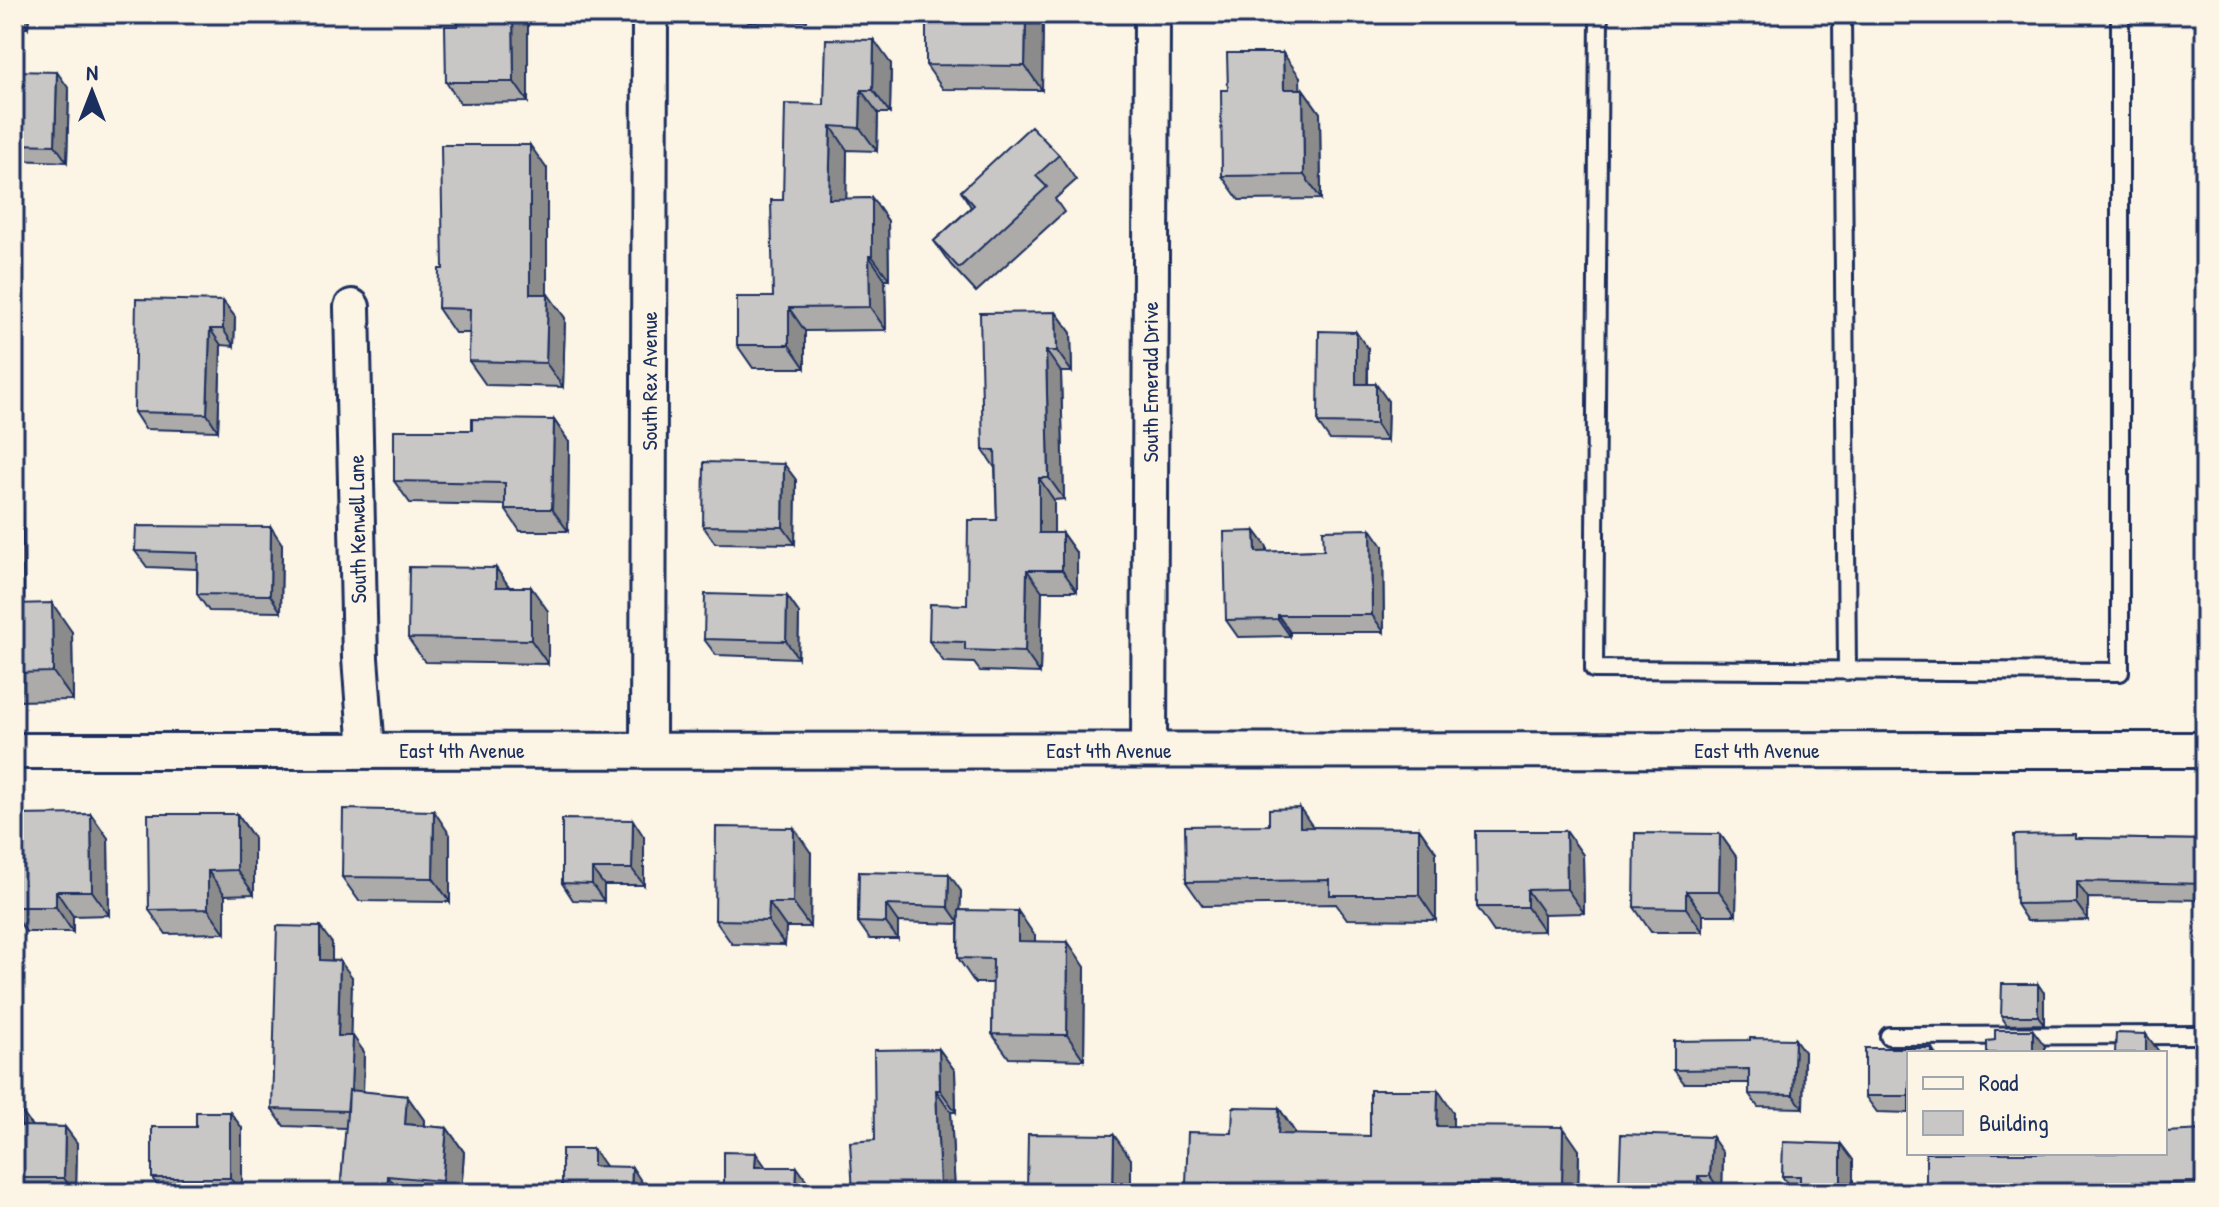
<svg xmlns="http://www.w3.org/2000/svg" width="2219" height="1207" viewBox="0 0 2219 1207" font-family="'Patrick Hand',sans-serif">
	<style>
		.lines { fill: none; stroke-linecap: round; stroke-linejoin: round }
		.service-casing { stroke: #1b2f5e; stroke-width: 22 }
		.minor-casing { stroke: #1b2f5e; stroke-width: 40 }
		.service { stroke: #fcf5e5; stroke-width: 16 }
		.minor { stroke: #fcf5e5; stroke-width: 34 }
		.wall { fill: #acabaa; stroke: #1b2f5e; stroke-width: 2 }
		.shaded-wall { fill: #8c8b8b; stroke: #1b2f5e; stroke-width: 2 }
		.building { fill: #c8c7c6; stroke: #1b2f5e; stroke-width: 2 }
		.labels { text-anchor: middle; dominant-baseline: central; stroke-width: 6; stroke-linejoin: round; paint-order: stroke }
		.street-label { font-size: 22px; fill: #1b2f5e; stroke: #fcf5e5 }
	</style>
	<rect width="100%" height="100%" fill="#fcf5e5"/>
	<filter id="ink" filterUnits="userSpaceOnUse"><feTurbulence type="fractalNoise" baseFrequency=".0125" numOctaves="2"/><feDisplacementMap in="SourceGraphic" scale="16" xChannelSelector="R" yChannelSelector="G"/><feConvolveMatrix kernelMatrix="1 2 1 2 8 2 1 2 1" color-interpolation-filters="sRGB"/></filter>
	<g filter="url(#ink)">
		<g class="lines">
			<defs>
				<path id="service" d="M1599 14 1594 669 2120 672V14
					M1842 14 1847 671
					M1889 1036 2205 1035"/>
				<path id="minor" d="M352 307 360 658 367 751
					M648 749 650 14
					M1149 750 1152 14
					M14 751 2205 750"/>
			</defs>
			<use href="#service" class="service-casing"/>
			<use href="#minor" class="minor-casing"/>
			<use href="#service" class="service"/>
			<use href="#minor" class="minor"/>
		</g>
		<path class="wall" d="M14 14H29L28 28H14Z
			M458 14H528V102L460 103 446 82 458 26Z
			M742 14H806L807 21 748 22Z
			M926 14H1043L1042 90 943 89 926 65Z
			M891 64 890 113H878L877 151 847 150 846 199 872 198 888 221 889 279H885L886 330 805 331V368H753L737 345 773 297 783 200 824 105Z
			M14 71 69 89 67 162 14 160Z
			M1300 77V89H1303L1320 113 1321 199 1239 200 1222 176 1228 90Z
			M1059 155 1076 180 1055 199 1064 212 976 292 951 265 934 241 971 207 961 191Z
			M547 169V294L565 318 563 387 486 385 469 361 470 333H455L438 308 443 269Z
			M223 301 235 317 234 346 221 345 218 431 145 429 134 412Z
			M1056 312 1071 333 1072 372H1061L1064 499 1054 500V533H1062L1077 554V591H1042L1040 673 980 671 974 663 944 662 929 641 967 605 997 520 995 468 983 450Z
			M1368 349V384L1388 401 1387 441 1330 440 1318 423Z
			M554 420 569 442 568 531H520L505 509V505L410 503 394 481 472 430Z
			M784 464 796 480 795 544 715 543 703 526Z
			M14 487 22 498 24 604 72 632 73 700 14 701Z
			M1255 531 1267 547V552L1324 550 1383 546 1384 632H1290V636L1238 637 1226 620Z
			M282 544 281 612 209 611 197 594V569L147 567 135 551Z
			M496 568 509 587 548 611V664L425 662 408 638Z
			M787 596 799 613 798 658 716 655 704 639Z
			M237 814 254 838V894L225 895V933L166 934 149 910Z
			M14 815 108 838 109 915 73 916V932H26L14 914Z
			M1313 827 1419 828 1436 852V920L1347 919 1336 904 1203 906 1186 882Z
			M1566 831 1583 855 1584 913 1544 914V931L1494 932 1477 907Z
			M1720 834 1737 858 1736 915H1703V932H1651L1634 907Z
			M450 835V902L359 901 342 877Z
			M644 837V885H604V901L573 900 562 883Z
			M2078 838 2205 840V900L2088 898V920L2027 921 2016 904Z
			M811 853 810 927H786L785 945 732 944 715 920Z
			M859 872 961 891 960 910 1035 936V942L1085 967 1084 1060 1009 1058 992 1034 993 983H975L958 958V924L898 922V939H870L858 922Z
			M332 943V960L352 977 350 1036 364 1052 363 1092 407 1096 424 1120V1126L447 1128 464 1152 461 1193H340L346 1128 284 1126 272 1109Z
			M2044 993V1024L2007 1025 2001 1016Z
			M1865 1048H1932L1935 1053H1909V1113L1877 1112 1865 1096Z
			M939 1049 955 1071 956 1112H951L955 1193H854L853 1192 875 1140Z
			M1804 1052 1803 1108 1758 1107 1749 1094V1083H1684L1674 1070Z
			M1279 1108 1294 1131V1135L1370 1136 1453 1112V1126L1579 1150 1578 1193H1192L1186 1184 1232 1133Z
			M14 1111H21L32 1126 65 1127 77 1143 76 1193H14Z
			M230 1112 242 1128V1193H163L152 1178 196 1127Z
			M2205 1130V1193H1926L2165 1153Z
			M1841 1144 1853 1160V1193H1794L1782 1176Z
			M1723 1153 1722 1193H1621L1619 1191Z"/>
		<path class="shaded-wall" d="M19 14H29L28 28Z
			M513 14H528V102L514 82Z
			M1026 14H1043L1042 90 1025 66Z
			M874 40 891 64 890 113 873 90Z
			M1283 53 1300 77 1301 113 1284 89Z
			M57 72 69 89 67 162 55 145Z
			M1303 89 1320 113 1321 199 1304 175Z
			M861 90 878 113 877 151 860 128Z
			M831 126 847 150 846 222 829 199Z
			M530 145 547 169V318L530 294Z
			M872 198 888 221 889 279 872 256Z
			M869 256 885 279 886 330 870 307Z
			M548 294 565 318 563 387 546 363Z
			M223 301 235 317 234 346 223 329Z
			M789 308 805 331V368L789 345Z
			M1056 312 1071 333 1072 372 1057 351Z
			M210 329 221 345 218 431 207 414Z
			M1356 332 1368 349 1367 400 1356 384Z
			M1046 351 1061 372 1064 499 1049 478Z
			M1376 384 1388 401 1387 441 1376 424Z
			M554 420 569 442 568 531 552 509Z
			M784 464 796 480 795 544 783 527Z
			M1039 478 1054 500V554L1039 533Z
			M14 487 22 498 24 607 14 614Z
			M271 527 282 544 281 612 270 595Z
			M1371 529 1383 546 1384 632 1372 615Z
			M1255 531 1267 547V569L1256 552Z
			M1062 533 1077 554V591L1062 570Z
			M496 568 513 592 496 587Z
			M1027 570 1042 591 1040 673 1025 652Z
			M531 587 548 611V664L531 640Z
			M787 596 799 613 798 658 786 641Z
			M52 603 72 632 73 700 53 672Z
			M1278 615 1290 632V636L1278 619Z
			M1300 808 1317 833 1300 827Z
			M434 811 450 835V902L433 878Z
			M91 814 108 838 109 915 92 891Z
			M237 814 254 838V894L237 870Z
			M633 820 644 837V885L632 869Z
			M794 828 811 853 810 927 793 903Z
			M1419 828 1436 852V920L1419 895Z
			M1566 831 1583 855 1584 913 1567 889Z
			M1720 834 1737 858 1736 915 1719 891Z
			M592 869 604 885V901L592 884Z
			M208 871 225 895V933L208 909Z
			M949 874 961 891 960 924 948 907Z
			M2076 881 2088 898V920L2076 903Z
			M1527 890 1544 914V931L1527 907Z
			M56 891 73 916V932L56 907Z
			M1686 891 1703 915V932L1686 908Z
			M769 903 786 927 785 945 768 921Z
			M886 905 898 922V939L886 923Z
			M1018 911 1035 936V965L1018 941Z
			M320 927 332 943V977L320 960Z
			M1068 942 1085 967 1084 1060 1067 1035Z
			M340 961 352 977 350 1052 338 1036Z
			M2038 984 2044 993V1024L2038 1016Z
			M2033 1030 2045 1046V1053H2033Z
			M2146 1034 2160 1053H2146Z
			M353 1036 364 1052 362 1128 350 1111Z
			M1795 1039 1804 1052 1803 1108 1793 1095Z
			M939 1049 955 1071 956 1112 940 1090Z
			M936 1090 951 1112 955 1193H944L940 1188Z
			M1438 1090 1453 1112V1148L1437 1126Z
			M407 1096 424 1120 422 1149 405 1124Z
			M1279 1108 1294 1131V1157L1278 1134Z
			M21 1111 33 1128 21 1126Z
			M230 1112 242 1128V1193L230 1178Z
			M65 1127 77 1143 76 1193H74L64 1178Z
			M1563 1127 1579 1150 1578 1193H1568L1562 1184Z
			M447 1128 464 1152 461 1193H451L442 1181Z
			M1114 1135 1131 1159V1193H1113Z
			M1712 1137 1723 1153 1722 1193 1710 1176Z
			M1841 1144 1853 1160V1193H1841Z
			M593 1149 605 1166V1183L593 1166Z
			M756 1153 767 1169 755 1167Z
			M632 1167 643 1184V1193H631Z
			M797 1167 809 1184 808 1193H796Z
			M388 1176 400 1193H387Z
			M1698 1176 1710 1192V1193H1697Z
			M1436 1183 1444 1193H1440L1436 1189Z"/>
		<path class="building" d="M458 14H513L514 82H446L445 26H458Z
			M926 14H1026L1025 66 926 65Z
			M826 39 874 40 873 90H861L860 128 831 126 829 199 872 198V256H869L870 307 789 308V345H737V297H773L771 200H783L785 104 824 105Z
			M1227 53H1283L1284 89H1303L1304 175 1222 176 1221 90H1228Z
			M14 71 57 72 55 145 14 144Z
			M1031 126 1059 155 1036 176 1047 187 959 268 934 241 974 205 961 191Z
			M441 145H530V294H548L546 363 469 361 470 309 438 308 439 269H443Z
			M136 299 223 301V329H210L207 414 134 412Z
			M1056 312 1057 351H1046L1049 478H1039V533H1062V570H1027L1025 652 965 650V642L929 641 930 604 967 605 968 520H997L995 450H983L980 313Z
			M1319 331 1356 332V384H1376V424L1318 423Z
			M472 419 554 420 552 509H505V483L394 481V430H472Z
			M704 462 784 464 783 527 703 526Z
			M136 526 271 527 270 595 197 594 198 553 135 551Z
			M1371 529 1372 615H1278V619L1226 620 1224 532 1255 531 1256 552 1324 550 1323 530Z
			M409 567 496 568V587H531V640L408 638Z
			M705 594 787 596 786 641 704 639Z
			M52 603 53 672 14 673V604Z
			M1300 808V827L1419 828V895H1330V880L1186 882 1185 826 1269 825V809Z
			M343 809 434 811 433 878 342 877Z
			M91 814 92 891H56V907H14V815Z
			M148 814H237V870L208 871V909L149 910Z
			M562 819 633 820 632 869H592V884L562 883Z
			M716 827 794 828 793 903H769L768 921 715 920Z
			M1476 831H1566L1567 889 1527 890V907H1477Z
			M1635 833 1720 834 1719 891H1686V908L1634 907Z
			M2075 834V838L2205 840V884L2076 881V903L2016 904 2014 835Z
			M859 872 949 874 948 907 886 905V923L858 922Z
			M959 910 1018 911V941L1068 942 1067 1035 992 1034 993 959 958 958Z
			M277 926 320 927V960L340 961 338 1036H353L351 1091 349 1090 348 1111 272 1109Z
			M2002 984H2038V1016H2001Z
			M1995 1030H2033V1053H1987V1041L1995 1040Z
			M2116 1033 2146 1034V1053H2115Z
			M1750 1038 1795 1039 1793 1095 1749 1094V1069L1674 1070V1041L1750 1040Z
			M1865 1048H1932V1053H1909V1096H1865Z
			M939 1049 940 1090H936L940 1188 853 1192 850 1142 875 1140 874 1050Z
			M349 1090 407 1096 405 1124 447 1128 442 1181 388 1176 387 1193H340Z
			M1370 1090H1438L1437 1126 1563 1127 1562 1184 1436 1183V1189L1186 1184 1188 1132 1232 1133 1233 1107 1279 1108 1278 1134 1370 1136Z
			M14 1111H21V1126L65 1127 64 1178H14Z
			M196 1112H230V1178H152V1127H196Z
			M2205 1130V1182L2108 1185V1193H1926V1153H2165V1132Z
			M1028 1134 1114 1135 1113 1193H1027Z
			M1621 1134 1712 1137 1710 1176H1698L1697 1193 1619 1191Z
			M1783 1142 1841 1144V1193H1800V1176H1782Z
			M562 1149H593V1166L632 1167 631 1193H562Z
			M724 1152 756 1153 755 1167H797L796 1193H724Z"/>
	</g>
	<g class="labels">
		<g class="street-label">
			<text transform="translate(649 381) rotate(-90)">South Rex Avenue</text>
			<text transform="translate(1150 382) rotate(-90)">South Emerald Drive</text>
			<text transform="translate(357 529) rotate(-91)">South Kenwell Lane</text>
			<text x="462" y="750">East 4th Avenue</text>
			<text x="1109" y="750">East 4th Avenue</text>
			<text x="1757" y="750">East 4th Avenue</text>
		</g>
	</g>
	<rect width="2219" height="1207" fill="none" stroke="#fcf5e5" stroke-width="48"/>
	<rect x="24" y="24" width="2171" height="1159" fill="none" stroke="#1b2f5e" stroke-width="3" filter="url(#ink)"/>
	<rect x="1907" y="1051" width="260" height="104" fill="#fcf5e5" stroke="#a2a6af" stroke-width="2"/>
	<rect x="1923" y="1077" width="40" height="12" fill="#fcf5e5" stroke="#a2a6af" stroke-width="2"/>
	<text x="1979" y="1091" font-size="24" fill="#1b2f5e">Road</text>
	<rect x="1923" y="1111" width="40" height="24" fill="#c8c7c6" stroke="#a2a6af" stroke-width="2"/>
	<text x="1979" y="1131" font-size="24" fill="#1b2f5e">Building</text>
	<g transform="translate(92 92)" stroke="#fcf5e5" stroke-width="6" paint-order="stroke">
	<path d="M0-6L14 30L0 20L-14 30Z" fill="#1b2f5e"/>
	<text y="-12" font-size="22" font-weight="bold" text-anchor="middle" fill="#1b2f5e">N</text>
	</g>
</svg>
